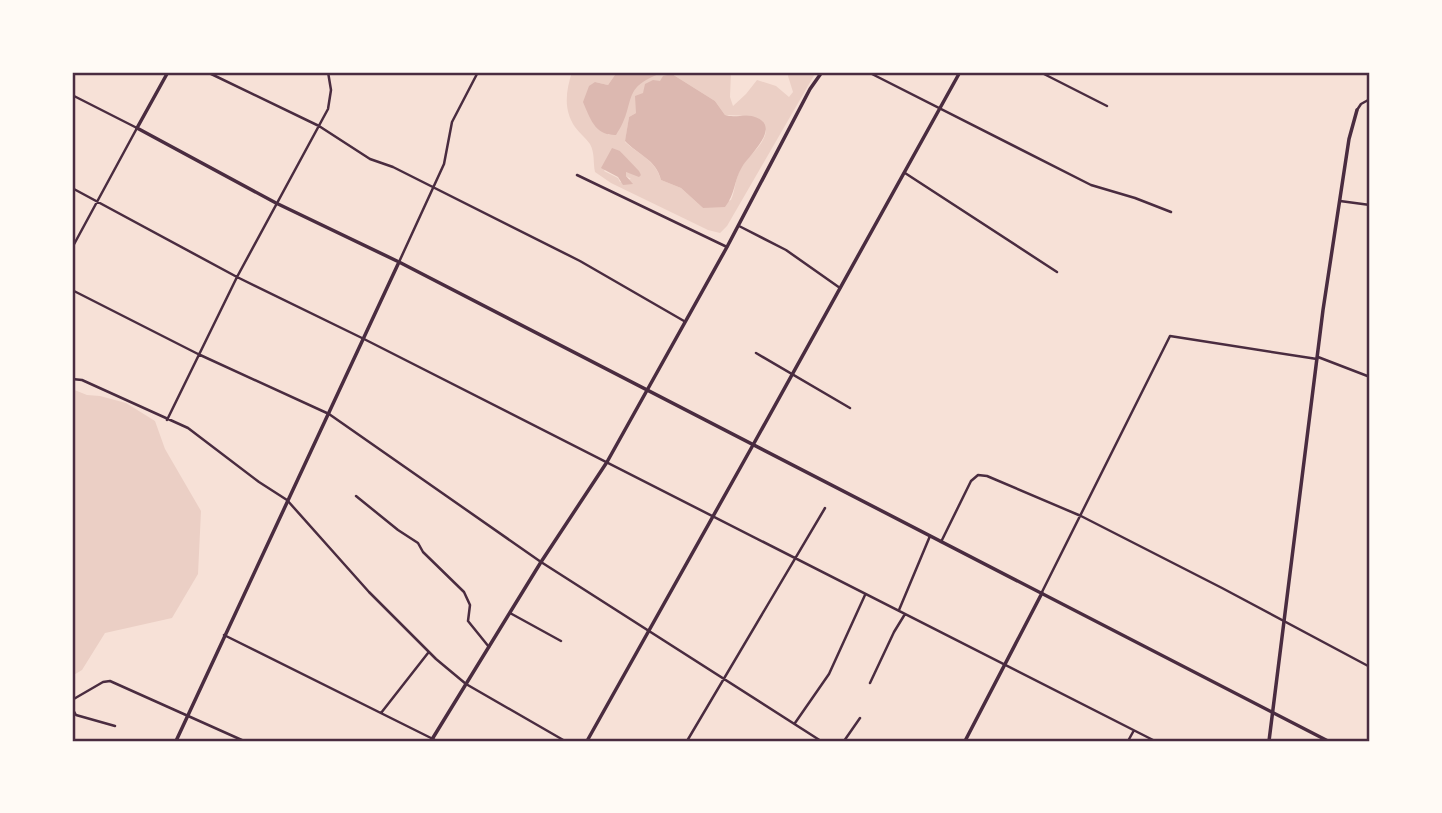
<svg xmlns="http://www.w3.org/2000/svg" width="1442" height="813" viewBox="0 0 1442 813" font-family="Montserrat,sans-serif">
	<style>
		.green { fill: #ebcfc5; fill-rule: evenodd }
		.water { fill: #dcb8b0 }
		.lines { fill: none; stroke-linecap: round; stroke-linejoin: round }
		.minor { stroke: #4a2c40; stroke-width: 2.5 }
		.tertiary { stroke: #4a2c40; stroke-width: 3.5 }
		.secondary { stroke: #4a2c40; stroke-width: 3.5 }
		.neatline { fill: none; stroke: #4a2c40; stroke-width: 2.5 }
	</style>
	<rect width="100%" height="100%" fill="#f7e1d7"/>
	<path class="green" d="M572 72H617L608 85 595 82 608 135H615C625 122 624 108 631 94 647 61 701 72 731 72L730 97 733 106 746 94 757 80 776 86 789 97 793 92 788 76 789 72H816L727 226 720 233 708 230 611 183 595 172C593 163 595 153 590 144 586 138 579 133 575 127 563 109 566 91 572 72ZM672 74 715 101 725 115 752 116 766 131C763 149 745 156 739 172 735 181 735 191 731 200L703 208 681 188 661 180C655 159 639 155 625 142L629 117 636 113 643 93ZM620 151 641 175 626 172V176L631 179 620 182 618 178 604 171Z
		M72 389 87 395 100 396 126 403 155 421 165 449 201 511 198 574 172 618 105 633 82 670 72 676Z"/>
	<path class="water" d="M617 72H665C618 87 638 103 616 135 595 136 590 118 583 102L589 86 595 82 608 85Z
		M672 74 715 101 725 115C734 118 744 114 752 116 785 125 749 155 742 167 734 180 735 195 725 207L703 208 681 188 661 180C656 159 638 155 625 141L629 117 636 113 635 96 643 93 645 84 653 80 660 81 663 76Z
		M612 148 620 151 639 171 641 175 639 177 626 172V176L633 184 623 185 618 177 601 168Z"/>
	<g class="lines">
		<path class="minor" d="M207 72 319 126 370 159 393 167 580 261 684 321
			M868 72 1091 185 1135 198 1171 212
			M1040 72 1107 106
			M72 95 137 128 72 248
			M1357 110 1361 104 1370 99
			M905 173 1057 272
			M577 175 727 247
			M72 188 237 277 364 339 1155 741
			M1340 201 1370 205
			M739 226 786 250 840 288
			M399 262 444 164 452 122 478 72
			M72 290 198 354 329 414 541 562 821 741
			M756 353 850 408
			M1318 357 1370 377
			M72 379 82 380 188 428 259 482 287 500 369 592 436 659 466 684 565 741
			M167 420 237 277 328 109 331 90 328 72
			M356 496 398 530 418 543 423 552 464 592 470 605 468 621 489 647
			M941 542 971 481 978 475 987 476 1081 516 1222 588 1370 667
			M1042 592 1170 336 1317 359
			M899 610 930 536
			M510 613 561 641
			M224 635 437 741
			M870 683 894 632 905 614
			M72 700 103 682 110 681 244 741
			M72 708 76 715 115 726
			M381 713 428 653
			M795 723 829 674 865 595
			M687 741 825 508
			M844 741 860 718
			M1128 741 1133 732"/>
		<path class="tertiary" d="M431 741 541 562 607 462 727 247 810 89 822 72
			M587 741 753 445
			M1269 741 1323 310 1349 139 1357 110"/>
		<path class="secondary" d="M168 72 137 128 276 203 399 262 1328 741
			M753 445 960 72
			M176 741 399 262
			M965 741 1042 593"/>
	</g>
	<rect width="1442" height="813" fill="none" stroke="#fffaf5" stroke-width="147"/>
	<rect x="74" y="74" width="1294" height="666" class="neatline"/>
</svg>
